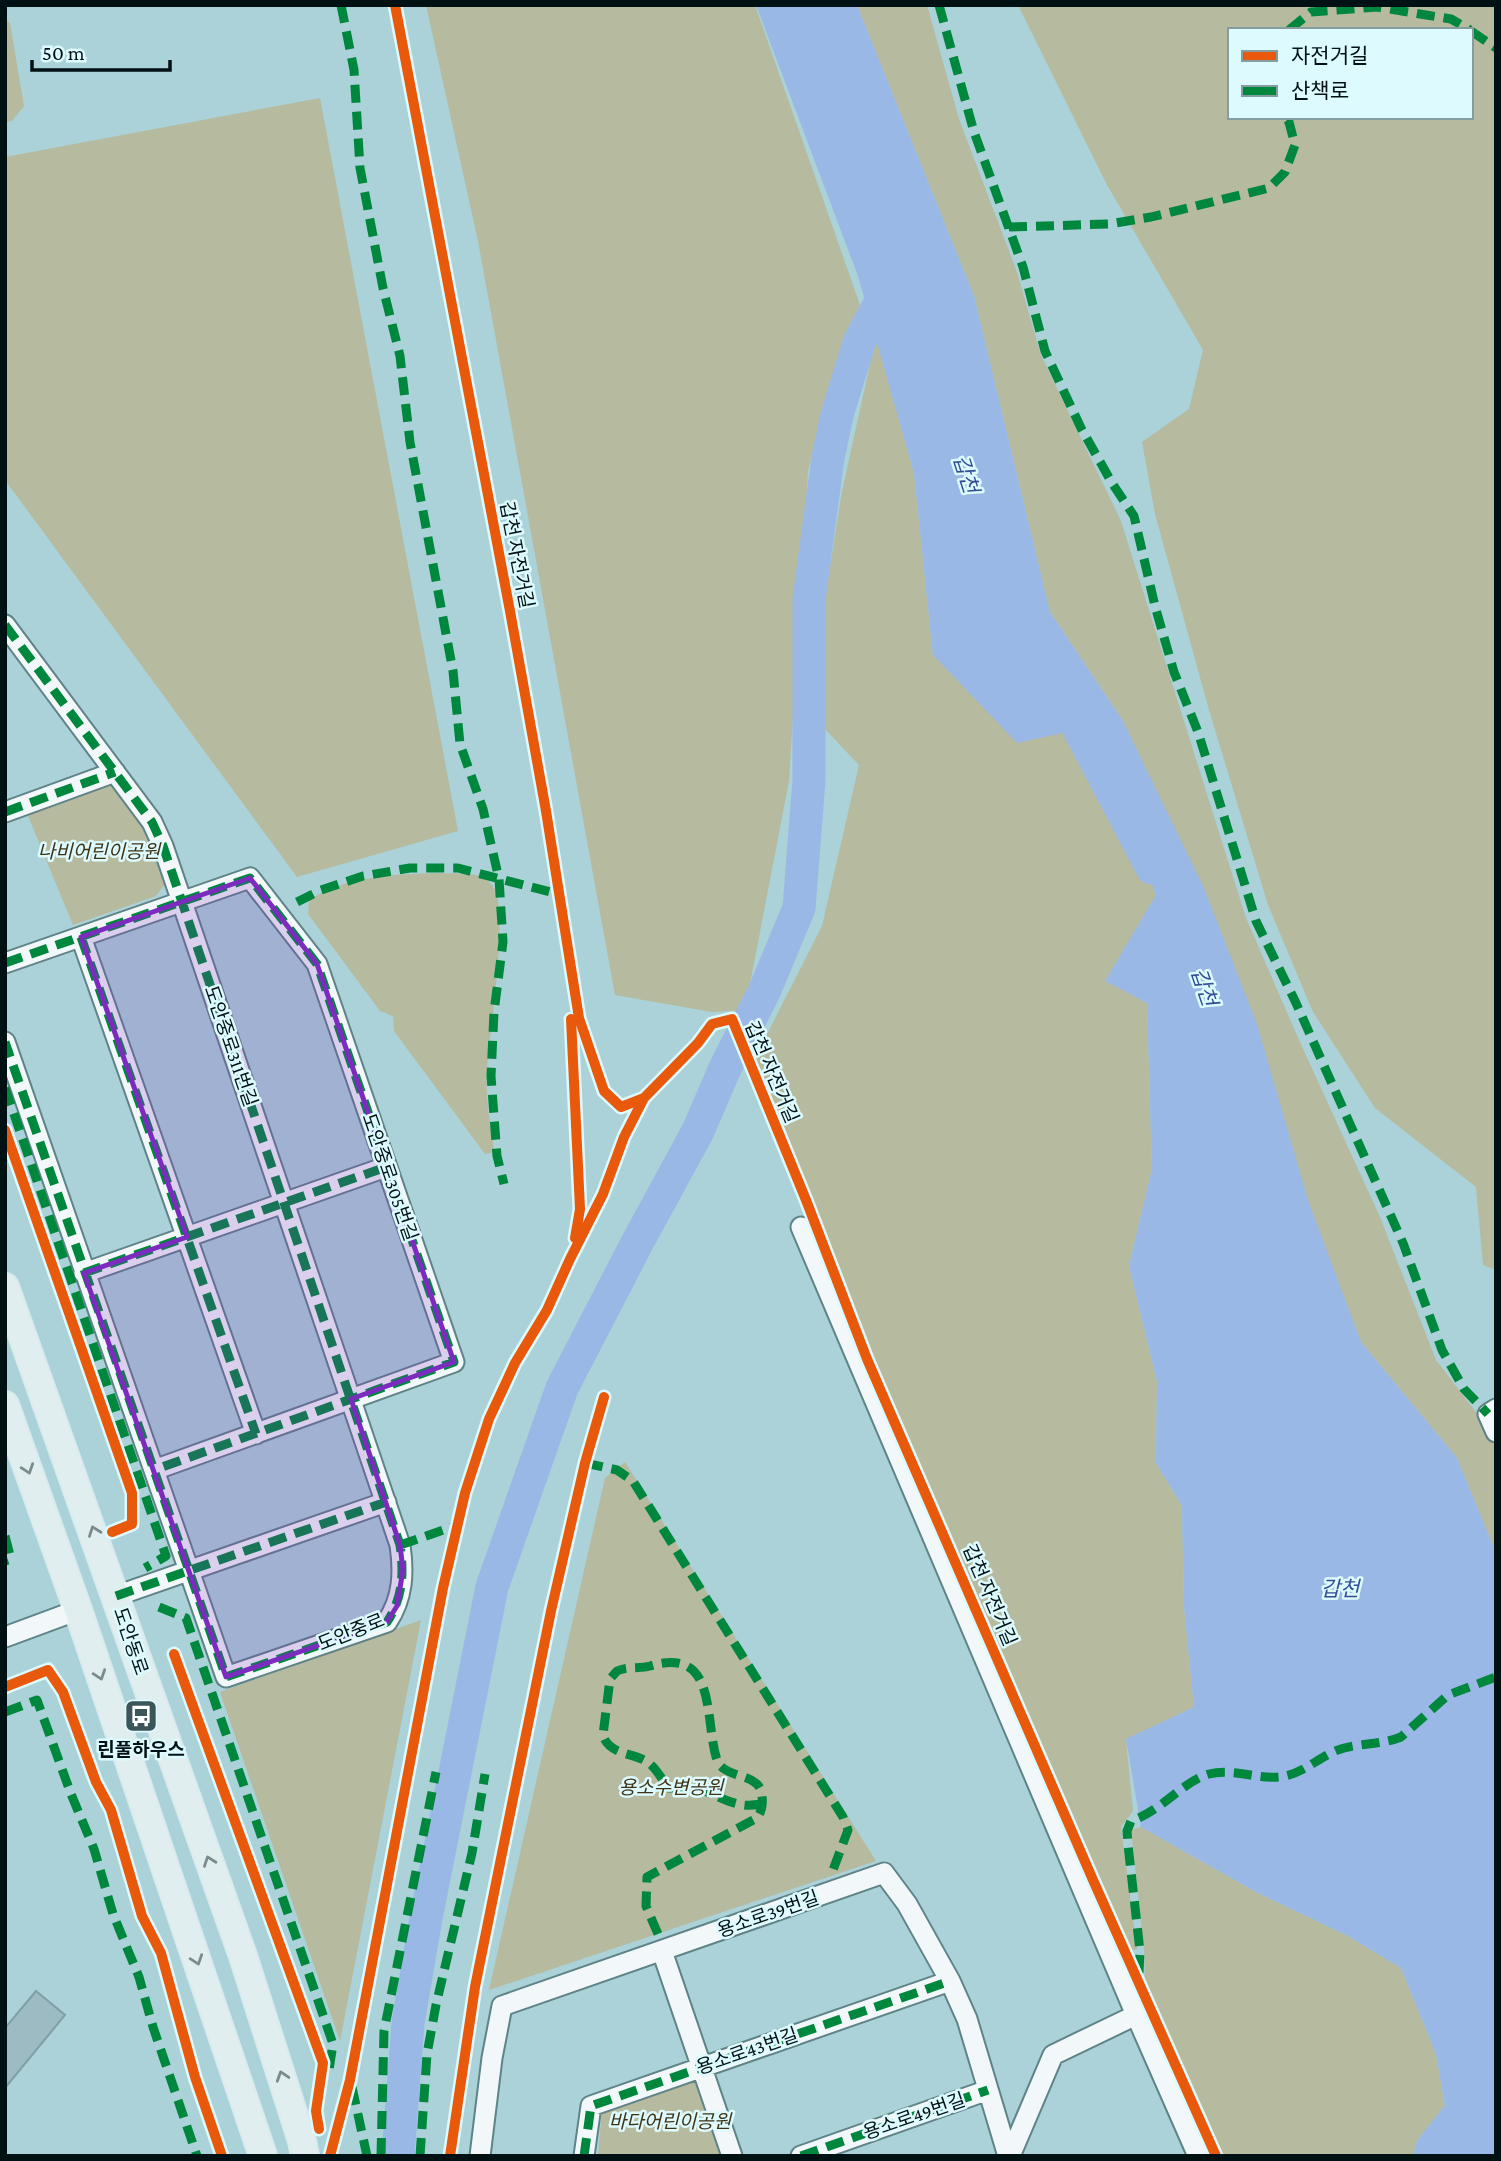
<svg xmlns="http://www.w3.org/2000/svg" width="1501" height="2161" viewBox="0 0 1501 2161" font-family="'Crimson Pro','Noto Sans KR',serif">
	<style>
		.green { fill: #b6ba9e; fill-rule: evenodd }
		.water { fill: #9ab8e5 }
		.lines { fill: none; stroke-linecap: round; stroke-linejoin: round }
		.river { stroke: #9ab8e5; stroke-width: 33 }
		.building { fill: #9cbbc3; stroke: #809ea6; stroke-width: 2 }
		.minor-casing { stroke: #5f8387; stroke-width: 23 }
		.major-casing { stroke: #d9ebed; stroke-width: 30 }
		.minor { stroke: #f2f8f9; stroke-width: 19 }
		.major { stroke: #e0eef0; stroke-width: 26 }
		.quiet { stroke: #00873e; stroke-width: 9; stroke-dasharray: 18 9; stroke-linecap: butt }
		.cycleway-casing { stroke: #ddfafe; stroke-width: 15 }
		.cycleway { stroke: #e8590c; stroke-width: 10 }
		.oneway { stroke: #7b8b8d }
		.marked { fill: #7b2cbf; fill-opacity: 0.2; stroke: #7b2cbf; stroke-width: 5; stroke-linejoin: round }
		.labels { text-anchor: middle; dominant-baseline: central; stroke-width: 5; stroke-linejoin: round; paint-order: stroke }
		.street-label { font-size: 19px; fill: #001114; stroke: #ddfafe }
		.park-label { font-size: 19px; font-style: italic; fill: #403314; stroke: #ddfafe }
		.poi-label { font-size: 19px; font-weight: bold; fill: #001114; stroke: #ddfafe }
		.water-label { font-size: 21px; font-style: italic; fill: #334e97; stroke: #ddfafe }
	</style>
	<rect width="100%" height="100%" fill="#aad2d8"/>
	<path class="green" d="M426 5H755L860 305 843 339 808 471 789 781 745 1010 712 1012 615 995 478 241Z
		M857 5H927L959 119 1017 272 1041 355 1121 521 1246 918 1299 1040 1380 1217 1436 1360 1485 1424 1496 1449V1553L1457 1458 1361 1342 1123 721 1050 612 974 296Z
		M1018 5H1496V1270L1483 1265 1476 1187 1375 1108 1313 1012 1268 905 1209 710 1155 514 1142 442 1189 409 1203 350 1106 183ZM1230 30H1471V117H1230Z
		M5 19 10 23 24 106 12 121 5 122Z
		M320 98 458 831 297 877 5 480V157Z
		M876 337 914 473 933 655 1094 726 1156 895 1106 981 1147 1003 1152 1169 1129 1266 1157 1381 1156 1463 1182 1506 1184 1606 1194 1707 1126 1740 1133 1811 1121 1827 1137 1949 1130 1951 874 1363 755 1058 822 926 859 765 825 729 818 643 842 491Z
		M104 784C139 793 155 853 165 884L156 896 73 925 26 811Z
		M440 873C458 874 485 870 494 888 509 914 489 1033 487 1069 485 1096 490 1122 494 1149L491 1153 485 1154 394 1031 393 1016 380 1011 308 914 309 900C346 876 397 874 440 873Z
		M625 1462 876 1861 489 1990 605 1478Z
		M421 1620 340 2041 220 1692Z
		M1141 1827 1256 1892 1348 1936 1401 1968 1436 2054 1445 2106 1417 2141 1413 2156H1220L1145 1987 1144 1948 1131 1830Z
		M689 2078 695 2082 720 2156H598L602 2110Z"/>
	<path class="water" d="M756 5H857L974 296 1050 612 1123 721 1204 888 1257 1024 1308 1200 1361 1342 1457 1458 1496 1553V2156H1413L1417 2141 1445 2105 1436 2054 1401 1968 1348 1936 1256 1892 1141 1827 1126 1739 1194 1707 1184 1606 1182 1506 1156 1463 1157 1381 1129 1266 1152 1169 1147 1003 1105 981 1156 895 1094 726 1017 743 933 655 914 473 858 276Z"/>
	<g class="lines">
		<path class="river" d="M1058 689 1152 868
			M398 2156 408 2023 426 1918 492 1587 562 1388 637 1243 698 1131 726 1066 764 992 799 908 809 780V599L828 458 837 415 860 340 880 303 900 289"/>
	</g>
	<path class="building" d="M36 1991 65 2015 5 2088V2028Z"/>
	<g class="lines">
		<defs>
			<path id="minor" d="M5 625 152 822 163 846 400 1545C404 1573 403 1598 387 1622L226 1677 5 1042
				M5 812 115 772
				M81 937 256 1434
				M5 963 250 878 317 964 454 1362 154 1470
				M801 1227 1136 2015 1198 2156
				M84 1273 386 1167
				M1496 1409 1488 1414 1496 1432
				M116 1596 386 1502
				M5 1637 78 1610
				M662 1951 732 2156
				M480 2156 492 2058 502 2006 884 1873 907 1904 950 1981 967 2019 1008 2156
				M584 2156 591 2106 950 1981
				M801 2156 988 2090
				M1010 2156 1053 2055 1136 2015"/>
			<path id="major" d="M5 1287 243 1956 302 2141 305 2156
				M5 1405 78 1610 263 2156"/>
		</defs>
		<use href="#minor" class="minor-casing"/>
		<use href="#major" class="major-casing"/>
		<use href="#minor" class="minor"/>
		<use href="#major" class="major"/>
		<path class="quiet" d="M341 5 354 70 360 168 383 288 400 356 410 442 453 671 460 744 483 809 499 879 503 942 494 1012 491 1076 497 1156 504 1184
			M939 5 974 132 1023 267 1045 351 1081 428 1112 483 1134 516 1155 606 1174 672 1198 732 1256 921 1296 1003 1403 1243 1442 1350 1464 1389 1488 1414
			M1289 30 1311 12 1377 7 1451 19 1470 30
			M1471 31 1496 48
			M1009 227 1109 224 1151 217 1269 188 1285 172 1295 145 1289 122 1285 117
			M5 625 152 822 163 846 400 1545C404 1573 403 1598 387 1622L226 1677 5 1042
			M5 812 115 772
			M297 902 321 890 363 876 410 868H458L558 894
			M81 937 256 1434
			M5 963 250 878 317 964 454 1362 154 1470
			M5 1088 166 1556 145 1568
			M84 1273 386 1167
			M585 1463 617 1470 633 1481 843 1817 848 1830 833 1870
			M5 1536 11 1559 5 1561
			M400 1545 458 1525
			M116 1596 386 1502
			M159 1607 186 1618 333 2044 329 2070
			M5 1712 37 1700 71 1794 94 1849 113 1914 139 1977 153 2027 197 2156
			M658 1934 646 1906 647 1877 757 1818C762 1811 763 1805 762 1796 760 1772 730 1780 718 1763 703 1723 720 1645 650 1666 639 1669 628 1666 617 1671L610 1679 603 1735C608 1754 632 1753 646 1761 657 1768 661 1779 669 1788 679 1788 688 1787 698 1789 717 1794 742 1813 763 1802
			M1139 1973 1140 1951 1128 1845 1127 1831 1131 1821C1163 1810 1182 1782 1209 1774 1232 1768 1256 1779 1279 1777 1300 1775 1314 1761 1333 1752 1354 1742 1379 1746 1401 1737L1448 1695 1496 1677
			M352 2087 367 2156
			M381 2156 384 2031 436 1772
			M420 2156 427 2054 436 2005 472 1853 485 1774
			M584 2156 591 2106 950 1981
			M801 2156 988 2090"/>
		<defs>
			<path id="cycleway" d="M395 5 510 611 546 811 579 1018 604 1091 621 1107 644 1098 698 1043 712 1024 732 1019 806 1200 867 1359 1093 1880 1216 2156
				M571 1019 580 1209 575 1238
				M5 1130 132 1493V1524L112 1532
				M174 1654 323 2063 316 2111 319 2129
				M5 1687 48 1670 63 1692 96 1782 111 1810 142 1916 161 1953 195 2077 222 2156
				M330 2156 350 2080 443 1588 465 1493 489 1419 515 1363 547 1310 570 1259 603 1194 624 1137 644 1098
				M450 2156 475 1987 551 1611 585 1463 604 1397"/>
		</defs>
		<use href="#cycleway" class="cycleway-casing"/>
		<use href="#cycleway" class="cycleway"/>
	</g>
	<defs><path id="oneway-chevron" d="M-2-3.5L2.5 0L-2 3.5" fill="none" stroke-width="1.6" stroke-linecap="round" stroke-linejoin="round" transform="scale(1.75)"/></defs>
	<g class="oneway">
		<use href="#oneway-chevron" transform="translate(28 1469) rotate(71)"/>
		<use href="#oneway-chevron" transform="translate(94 1531) rotate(-110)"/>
		<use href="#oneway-chevron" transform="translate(100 1675) rotate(71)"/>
		<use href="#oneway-chevron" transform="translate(209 1861) rotate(-110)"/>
		<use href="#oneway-chevron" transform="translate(197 1960) rotate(71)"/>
		<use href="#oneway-chevron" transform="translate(282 2076) rotate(-108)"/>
	</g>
	<path class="marked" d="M250 878 317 964 454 1362 351 1399 400 1545 403 1570 397 1606 387 1622 226 1677 84 1273 187 1237 81 937Z"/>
	<defs>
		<symbol id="bus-square" viewBox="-11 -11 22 22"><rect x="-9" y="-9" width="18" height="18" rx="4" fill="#3b5559" stroke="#ddfafe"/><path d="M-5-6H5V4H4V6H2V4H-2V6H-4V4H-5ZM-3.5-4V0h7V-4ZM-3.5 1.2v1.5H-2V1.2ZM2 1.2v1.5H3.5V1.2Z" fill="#fff"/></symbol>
	</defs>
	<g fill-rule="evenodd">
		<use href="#bus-square" x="122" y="1697" width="38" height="38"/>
	</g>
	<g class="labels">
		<g class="street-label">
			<text transform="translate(517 555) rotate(79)">갑천 자전거길</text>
			<text transform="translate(231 1046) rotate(71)">도안중로311번길</text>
			<text transform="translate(772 1072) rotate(67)">갑천 자전거길</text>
			<text transform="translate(390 1177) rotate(71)">도안중로305번길</text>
			<text transform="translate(990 1595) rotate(67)">갑천 자전거길</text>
			<text transform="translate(351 1632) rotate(-22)">도안중로</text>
			<text transform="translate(131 1641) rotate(71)">도안동로</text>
			<text transform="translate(768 1914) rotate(-19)">용소로39번길</text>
			<text transform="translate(747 2051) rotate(-19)">용소로43번길</text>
			<text transform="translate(914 2116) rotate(-19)">용소로49번길</text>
		</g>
		<g class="park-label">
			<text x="99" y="851">나비어린이공원</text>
			<text x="671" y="1787">용소수변공원</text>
			<text x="670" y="2121">바다어린이공원</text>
		</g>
		<g class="poi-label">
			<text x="141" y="1749">린풀하우스</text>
		</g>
		<g class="water-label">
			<text transform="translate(966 474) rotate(72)">갑천</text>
			<text transform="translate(1204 987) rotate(71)">갑천</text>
			<text x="1340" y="1589">갑천</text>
		</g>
	</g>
	<rect width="1501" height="2161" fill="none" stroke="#001114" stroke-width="14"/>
	<rect x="1228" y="28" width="245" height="91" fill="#ddfafe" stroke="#859da0" stroke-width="2"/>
	<rect x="1242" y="51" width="35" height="10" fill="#e8590c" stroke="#859da0" stroke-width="2"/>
	<text x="1291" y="63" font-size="21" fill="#001114">자전거길</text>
	<rect x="1242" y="86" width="35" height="10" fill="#00873e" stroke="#859da0" stroke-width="2"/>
	<text x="1291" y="98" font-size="21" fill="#001114">산책로</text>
	<path d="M32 60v10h138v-10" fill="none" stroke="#001114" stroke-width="3.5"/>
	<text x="42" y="60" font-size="21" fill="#001114" stroke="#ddfafe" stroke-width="5" paint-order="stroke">50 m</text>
</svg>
